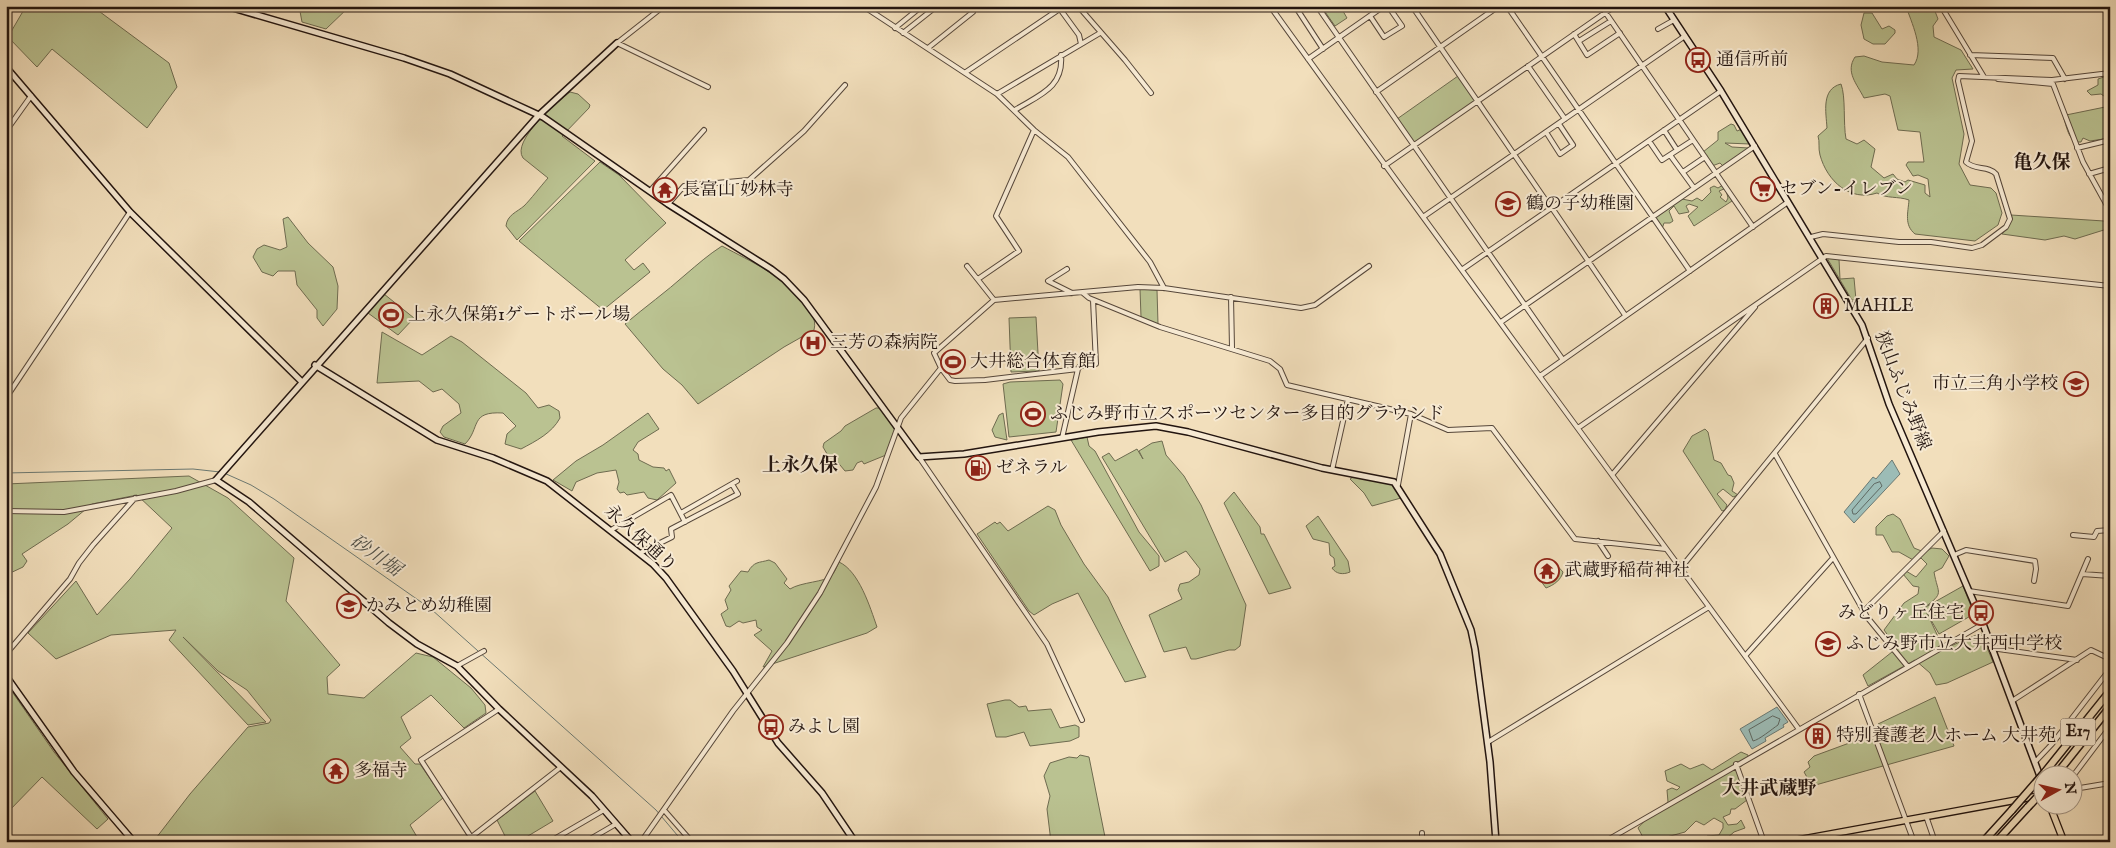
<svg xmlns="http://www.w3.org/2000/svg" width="2116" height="848" viewBox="0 0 2116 848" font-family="'IM FELL English','Noto Serif JP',serif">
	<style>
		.green { fill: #bac291; stroke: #6e6b50 }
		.water { fill: #9cbcb6; stroke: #6b7973 }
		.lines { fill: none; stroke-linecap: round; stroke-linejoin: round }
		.shore { stroke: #5f6862; stroke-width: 1 }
		.stream { stroke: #6b7973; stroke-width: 1 }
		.street-casing { stroke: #56473a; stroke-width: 6 }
		.secondary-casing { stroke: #22140f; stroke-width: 8 }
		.primary-casing { stroke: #22140f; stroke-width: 8 }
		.highway-casing { stroke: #22140f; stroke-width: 9 }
		.street { stroke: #f7ead3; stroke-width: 4 }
		.secondary { stroke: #f7ead3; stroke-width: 5 }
		.primary { stroke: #f2dfbc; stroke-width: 5.5 }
		.highway { stroke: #f2dfbc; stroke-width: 6 }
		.highway-bridge-casing { stroke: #22140f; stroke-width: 9; stroke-linecap: butt }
		.highway-bridge { stroke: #f2dfbc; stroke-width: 6 }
		.labels { text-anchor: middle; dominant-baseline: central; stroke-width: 4; stroke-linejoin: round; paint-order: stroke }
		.shield { fill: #f7ead3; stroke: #62544a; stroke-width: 1 }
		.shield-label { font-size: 16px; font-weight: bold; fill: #22140f }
		.poi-label { font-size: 18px; fill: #22140f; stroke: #f7ead3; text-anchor: start }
		.street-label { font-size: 18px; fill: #22140f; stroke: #f7ead3 }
		.neighbourhood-label { font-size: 19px; font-weight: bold; fill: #22140f; stroke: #f7ead3 }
		.water-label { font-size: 19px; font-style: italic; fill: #4d4f49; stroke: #f7ead3 }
	</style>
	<rect width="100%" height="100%" fill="#f2dfbc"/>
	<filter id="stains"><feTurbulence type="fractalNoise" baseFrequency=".004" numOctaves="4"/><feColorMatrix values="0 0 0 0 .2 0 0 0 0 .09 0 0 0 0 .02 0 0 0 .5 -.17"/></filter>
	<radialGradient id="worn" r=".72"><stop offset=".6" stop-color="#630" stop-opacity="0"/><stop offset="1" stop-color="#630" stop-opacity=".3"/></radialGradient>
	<path class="green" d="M26 6H92L169 63 177 87 147 128 52 49 37 67 8 37Z
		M299 6H350L326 29 302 22Z
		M1321 6H1340L1347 18 1335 26Z
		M1906 6H1933L1938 19 1933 26 1934 37 1961 50 1973 69 1956 70 1952 78 1964 134 1959 164 1970 185 1991 188 1996 193 2002 213 1998 225 1975 241 1915 234C1904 225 1908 213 1909 200 1898 196 1887 199 1877 193 1850 202 1827 181 1820 155 1818 148 1820 142 1818 136L1827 128C1826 112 1821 89 1841 84 1846 97 1843 123 1846 139L1857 144 1864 140 1875 149 1871 167 1884 178 1893 174 1897 179 1905 182 1908 180 1925 185V193L1930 197 1928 179 1918 175 1913 176 1906 165 1908 162H1924L1920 132 1898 130 1890 96 1885 94 1864 98C1857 84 1845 72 1855 57L1864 56 1882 62 1914 65C1925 49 1911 22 1906 6Z
		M1864 13H1872L1882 29 1889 26 1895 30V33L1885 44H1873L1864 39 1861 25Z
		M1458 76 1475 101 1414 143 1397 119Z
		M2107 76 2110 80V100L2101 94 2091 95 2087 91 2098 85V79Z
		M570 92 578 94 590 105 589 108 562 136 595 161 517 240 506 226C507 215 517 212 524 206 531 199 540 187 548 178L523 158C511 141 557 102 570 92Z
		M2110 106V138L2090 141 2083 138 2081 142C2069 143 2067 128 2064 119L2066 115Z
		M1731 124 1734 125 1737 131 1742 129 1750 144 1725 143 1732 147 1749 148 1723 166 1720 163 1712 166 1703 152 1718 140V132Z
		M600 162 619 175 666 223 625 260 634 270 643 263 650 272 603 310 519 241Z
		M1723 185 1724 189 1719 191 1722 195 1720 197 1726 202 1728 198 1726 190 1732 201 1694 226 1688 216 1698 207 1689 204 1686 206 1689 212 1679 214 1674 206 1669 211 1673 221 1670 223H1664L1662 229 1655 218 1682 199 1692 201 1697 198 1702 201 1711 192 1710 188 1714 186 1718 188Z
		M2011 215 2104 221 2108 226 2107 229 2075 239 2064 236 2045 240 2002 234 2010 223Z
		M288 217 308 243 333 267 338 286 337 309 323 326 317 318V310L297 285 295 271H278L273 276 262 272 253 257 257 249 264 245 280 250 287 247 283 219Z
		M722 246C752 262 782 275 803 303 810 312 817 318 814 330L784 347 698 404 682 385 663 369 625 324C645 307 666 292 685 275 698 264 708 255 722 246Z
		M1827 258 1839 259 1840 279 1854 278 1856 300H1852Z
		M1140 289 1157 290 1158 324 1141 317Z
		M384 294 414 318 398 335 368 313Z
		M1036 317 1039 371 1011 372 1009 318Z
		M382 332 422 355 451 336 462 342 526 393 538 408 549 405 559 411 560 418C552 433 536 441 521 449L505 444 507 434 516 426 503 413C469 411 481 428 465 444L444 437 440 432 443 426 461 413 459 404 442 389 433 392 419 381 377 383Z
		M1060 380 1063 384 1056 432 1009 437 1003 384 1010 382Z
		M876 408H880L895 428 886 455 864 464 862 461 857 463 853 470 845 471 835 459H830L823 447 824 443 841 431 845 426Z
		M648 413 659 429 638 442 633 450 638 454 639 460 653 467 664 468 666 471 669 469 676 483 657 500 648 498 644 492 627 495 624 492 620 493 617 489 619 482 616 470 597 473 576 482 572 491 553 480 576 461 603 445Z
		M1003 413 1007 440 995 437 992 430 999 415Z
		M1705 429 1708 432 1714 460 1721 463 1728 475 1731 476 1734 483 1732 491 1738 495 1733 497 1723 489 1717 494 1727 505 1725 510 1722 511 1683 451 1692 436Z
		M1087 437 1089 446 1095 451 1139 532 1159 556V566L1150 571 1071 440Z
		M1162 441 1166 455 1184 476 1201 505 1246 605 1240 646 1235 650H1229L1196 659H1191L1186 647 1164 652 1149 615 1182 599 1178 590 1180 584 1189 582 1199 575 1200 569 1186 551 1165 562 1102 457 1109 453 1115 461 1137 449 1143 459 1139 451 1152 443Z
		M189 476 228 498 294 558 286 601 340 665 327 677 328 694 364 698 416 653 433 657 471 688 485 705 486 713 464 728 431 695 401 717 411 738 400 747 415 764H420L443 798 410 825 420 842H153L190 794 248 727 269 723 271 720 247 690 218 671 183 637 266 722 248 725 169 640 176 630 111 635 56 659 28 633 76 581 97 615 130 579 172 528 137 495 92 504 68 524 22 554 27 561 23 567 6 575V484Z
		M1353 477 1391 483 1401 495V498L1372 506 1364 493 1350 479Z
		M1234 492 1260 527 1261 534H1264L1291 588 1269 594 1224 503Z
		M1048 506 1055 510 1061 525 1084 564 1108 597 1146 677 1125 682 1078 593 1052 604 1034 615 1029 611 977 534 995 522 997 524 1000 522 1008 531Z
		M1893 514 1900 519 1914 548 1924 552 1932 548 1942 549 1949 556 1942 568 1934 572C1938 595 1945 592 1924 608L1963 586 1974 614 1939 634 1927 613 1941 643 1946 648 1981 633 1993 662 1947 683 1936 685 1930 673 1915 660 1868 686 1863 675 1897 648 1884 630 1904 603 1918 594 1919 587 1913 586 1903 574 1906 571 1916 577 1927 564 1921 558 1915 561 1899 552H1892L1883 535H1876V527L1887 516Z
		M1318 516 1348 561 1350 572C1343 575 1336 574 1332 568L1335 566 1334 558 1330 555 1329 543 1313 539 1306 526Z
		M769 560 775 563 787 579 784 583 790 589C801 582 825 582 831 576 835 572 837 566 839 562 859 571 870 607 877 627L867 633 763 667 772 651 754 635 762 630 757 627 756 620 743 623 739 621 730 627 726 626 721 614 728 609 725 600 731 590 729 586 741 571 748 572C754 561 759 563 769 560Z
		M1553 561 1563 572C1561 580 1554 585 1546 588L1535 573Z
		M6 683 54 752 108 819 97 829 42 777 6 814Z
		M1935 697 1954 746 1812 786 1804 772 1810 767 1808 762 1814 756 1871 735 1878 724Z
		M1005 700H1010L1019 707 1026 706 1028 711 1051 709 1060 728 1075 725 1079 727V737L1070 741 1030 746 1024 732 1006 737H996L987 704Z
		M1741 752 1748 755V760L1737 770 1741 787 1747 800 1735 809H1731L1730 814 1723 817 1728 825 1737 824 1741 820 1745 828 1734 832 1726 839H1715L1711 841 1708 840 1707 836 1719 835 1723 828V823L1714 818 1704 825 1696 821 1685 832 1663 838V842L1645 841 1638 828C1642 822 1661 808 1668 802L1667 790 1672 788 1677 790 1680 787 1667 781 1665 771 1681 764 1690 769 1703 764 1712 770Z
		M1080 755 1089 757 1106 842H1051L1047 809 1050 796 1044 776 1050 763 1069 757 1077 758Z
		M535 791 553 821 518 842H508L497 820Z"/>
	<path class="water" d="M1892 460 1900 474 1854 523 1844 512 1873 477 1876 479Z
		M1777 707 1788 722 1783 725 1784 727 1765 738 1766 741 1752 749 1740 729Z"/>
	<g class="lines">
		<path class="shore" d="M1880 482 1882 486 1856 514H1853L1852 510 1874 484Z
			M1773 716 1780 719 1778 725C1772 729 1759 740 1753 741L1749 730Z"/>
		<path class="stream" d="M6 473 193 469 220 472
			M224 473 251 485 274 499 431 609 656 810 683 842"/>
		<defs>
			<path id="street" d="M664 6 617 43 708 87
				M863 6 997 94 1034 130 1068 157 1150 262 1164 288
				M1078 6 1125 60 1151 93
				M1270 6C1444 248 1622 488 1798 728
				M1295 6 1323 49
				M1317 6 1563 360
				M1412 6 1551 208
				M1507 6 1690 271
				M1601 6 1753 227
				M1941 6 1984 77
				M1060 9 1079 35 1081 44
				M1370 16 1384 37 1402 26 1388 6
				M895 28 922 6
				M1658 29 1674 20
				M903 33 937 6
				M1574 34 1587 55 1620 33
				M1579 41 1611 21
				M928 48 973 12
				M1970 55 2053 58 2065 79
				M1308 59 1384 6
				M1528 66 1565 119
				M966 72 1064 6
				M1998 79 2053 84 2083 162 2110 211
				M1376 92 1499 6
				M997 94 1100 33
				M1015 110C1039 95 1064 88 1061 55
				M1664 130 1677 150
				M6 131 31 96
				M1546 132 1560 154 1573 145 1559 124
				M1649 141 1662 160 1693 140
				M2077 148 2110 140
				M1670 155 1694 188
				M1384 166 1615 6
				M1683 172 1705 157
				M2089 174 2110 168
				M650 191 704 130
				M668 204 684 186 749 180 804 131 845 85
				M1552 208 1625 315
				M1423 217 1685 36
				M1811 237 1823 234 1899 242H1931L1972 248 1982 245 2006 227 2010 219 1996 174C1988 165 1975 171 1966 162L1972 141 1958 81 1959 76 2052 80 2110 73
				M967 266 994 300
				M1067 269 1048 281 1072 293
				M1463 269 1721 91
				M978 279 1019 251 996 216 1034 130
				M1083 293 1089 298 1160 327 1270 361 1280 369 1287 385 1411 414 1448 430 1492 428 1575 539 1666 549
				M1231 297 1232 348
				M1501 322 1755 146
				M941 368 950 380 955 381 985 380 1078 369
				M1540 376 1788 202
				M6 398 130 212
				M1578 428 1826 256 2110 286
				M1062 438 1078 369 1080 366 1096 364 1093 300
				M1775 454 1867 617 1908 667
				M919 457 1047 644 1082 720
				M1332 470 1348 399
				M1612 475 1755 307
				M1398 485 1411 414
				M6 511 64 512 176 491 216 480
				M681 513 737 481
				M611 530 671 495 685 522
				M2073 535 2094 537 2097 531 2110 530
				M1598 541 1608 556
				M640 553 672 537 671 529 738 494 732 484
				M1954 555 1966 550 2035 561 2036 569 2034 581
				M1680 569 1868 338
				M2082 574 2110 576
				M1969 591 2068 606 2088 559
				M1864 611 1944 531
				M1991 648 2077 660
				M6 654 70 579 79 563 93 545 135 498
				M1745 656 1833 558
				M457 666 484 651
				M1859 694 1914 842
				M2012 701 2091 650 2110 659
				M1488 742 1709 607
				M2035 762 2052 744 2110 669
				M1736 764 1764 842
				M2073 776 2110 727
				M2074 789 2110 783
				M664 810 692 842
				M1926 816 1935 842
				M1422 833V842
				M471 837 421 760 499 709
				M465 842 561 767
				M549 842 604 810
				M585 842 616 824
				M641 842 733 711 787 643 820 593 876 487 901 418 941 368 934 353 994 300 1138 287 1164 288 1301 308 1315 305 1369 266
				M1604 842 1983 624"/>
			<path id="secondary" d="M226 6 404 58 450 74 543 117 668 204 771 269 784 279 804 300 919 457 964 454 1098 432 1156 426 1188 432 1322 468 1394 482 1440 554 1471 630 1475 649 1490 762 1496 842
				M1665 6 1721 91 1862 325 1889 404 1983 624 2044 787
				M617 43 539 115 216 480 249 502 389 623 417 644 457 666 499 709 592 796 632 842
				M6 67 130 212 301 381
				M315 365 437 440 493 458 547 481 653 564 666 578 733 671 778 743 822 793 855 842
				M6 676 74 772 134 842
				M2103 842 2110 835"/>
			<path id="primary" d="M2050 806 2064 842
				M1787 842 2044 795"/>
			<path id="highway" d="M2045 772 2110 691
				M2055 776 2110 707
				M1983 842 2012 810
				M1996 842 2028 807"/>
		</defs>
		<use href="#street" class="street-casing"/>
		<use href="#secondary" class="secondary-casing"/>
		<use href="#primary" class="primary-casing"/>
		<use href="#highway" class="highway-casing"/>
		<use href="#street" class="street"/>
		<use href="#secondary" class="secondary"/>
		<use href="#primary" class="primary"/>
		<use href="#highway" class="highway"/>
		<defs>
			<path id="highway-bridge" d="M2028 807 2044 790
				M2012 810 2045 772"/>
		</defs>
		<use href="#highway-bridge" class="highway-bridge-casing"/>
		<use href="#highway-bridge" class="highway-bridge"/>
	</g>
	<defs>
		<symbol id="bus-ring" viewBox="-11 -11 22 22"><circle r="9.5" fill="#f7ead3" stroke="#8f2418" stroke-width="1.5"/><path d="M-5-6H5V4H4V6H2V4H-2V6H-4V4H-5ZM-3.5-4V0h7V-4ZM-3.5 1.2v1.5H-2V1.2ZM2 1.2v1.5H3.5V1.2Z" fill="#8f2418"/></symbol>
		<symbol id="supermarket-ring" viewBox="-11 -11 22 22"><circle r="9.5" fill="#f7ead3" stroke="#8f2418" stroke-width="1.5"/><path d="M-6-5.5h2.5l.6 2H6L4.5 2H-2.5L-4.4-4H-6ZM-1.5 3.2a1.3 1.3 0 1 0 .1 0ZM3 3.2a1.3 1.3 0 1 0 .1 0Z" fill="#8f2418"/></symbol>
		<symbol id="temple-ring" viewBox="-11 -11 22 22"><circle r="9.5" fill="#f7ead3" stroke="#8f2418" stroke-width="1.5"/><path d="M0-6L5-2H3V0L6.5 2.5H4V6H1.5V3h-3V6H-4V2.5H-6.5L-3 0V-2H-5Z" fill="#8f2418"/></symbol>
		<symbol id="school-ring" viewBox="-11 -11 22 22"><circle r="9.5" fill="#f7ead3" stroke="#8f2418" stroke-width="1.5"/><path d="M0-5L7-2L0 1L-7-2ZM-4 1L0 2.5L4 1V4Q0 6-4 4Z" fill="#8f2418"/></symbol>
		<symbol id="building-ring" viewBox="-11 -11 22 22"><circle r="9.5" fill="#f7ead3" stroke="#8f2418" stroke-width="1.5"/><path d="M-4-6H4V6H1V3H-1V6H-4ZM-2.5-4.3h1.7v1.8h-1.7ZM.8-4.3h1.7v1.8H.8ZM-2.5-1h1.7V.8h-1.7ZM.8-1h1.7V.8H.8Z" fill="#8f2418"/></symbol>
		<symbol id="stadium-ring" viewBox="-11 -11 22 22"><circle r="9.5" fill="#f7ead3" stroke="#8f2418" stroke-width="1.5"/><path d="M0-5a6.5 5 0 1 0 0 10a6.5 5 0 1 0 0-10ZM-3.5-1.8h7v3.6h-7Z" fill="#8f2418"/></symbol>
		<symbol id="hospital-ring" viewBox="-11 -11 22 22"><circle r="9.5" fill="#f7ead3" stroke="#8f2418" stroke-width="1.5"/><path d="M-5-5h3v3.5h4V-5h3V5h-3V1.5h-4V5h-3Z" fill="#8f2418"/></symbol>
		<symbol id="fuel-ring" viewBox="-11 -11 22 22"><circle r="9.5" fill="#f7ead3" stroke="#8f2418" stroke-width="1.5"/><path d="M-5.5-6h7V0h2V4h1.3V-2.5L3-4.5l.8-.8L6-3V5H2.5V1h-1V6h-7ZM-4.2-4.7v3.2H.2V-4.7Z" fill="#8f2418"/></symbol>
	</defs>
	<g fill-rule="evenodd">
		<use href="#bus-ring" x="1684" y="46" width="28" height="28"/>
		<use href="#supermarket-ring" x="1749" y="175" width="28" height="28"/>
		<use href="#temple-ring" x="651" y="176" width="28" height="28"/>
		<use href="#school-ring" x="1494" y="190" width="28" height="28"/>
		<use href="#building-ring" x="1812" y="292" width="28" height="28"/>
		<use href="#stadium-ring" x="377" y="301" width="28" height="28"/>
		<use href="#hospital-ring" x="799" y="329" width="28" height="28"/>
		<use href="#stadium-ring" x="939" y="348" width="28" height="28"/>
		<use href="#school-ring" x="2062" y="370" width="28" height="28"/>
		<use href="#stadium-ring" x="1019" y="400" width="28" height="28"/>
		<use href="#fuel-ring" x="964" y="454" width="28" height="28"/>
		<use href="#temple-ring" x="1533" y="557" width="28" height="28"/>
		<use href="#school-ring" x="335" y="592" width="28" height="28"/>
		<use href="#bus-ring" x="1967" y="599" width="28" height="28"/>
		<use href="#school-ring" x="1814" y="630" width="28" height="28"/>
		<use href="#bus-ring" x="757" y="713" width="28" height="28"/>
		<use href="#building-ring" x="1804" y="722" width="28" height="28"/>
		<use href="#temple-ring" x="322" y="757" width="28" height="28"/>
	</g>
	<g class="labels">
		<rect class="shield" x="2060.5" y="718.5" width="35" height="27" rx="4"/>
		<g class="shield-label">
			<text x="2078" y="732">E17</text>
		</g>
		<g class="poi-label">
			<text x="1716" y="60">通信所前</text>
			<text x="1780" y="189">セブン-イレブン</text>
			<text x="682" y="190">長富山 妙林寺</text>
			<text x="1526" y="204">鶴の子幼稚園</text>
			<text x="1844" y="306">MAHLE</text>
			<text x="408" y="315">上永久保第1ゲートボール場</text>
			<text x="830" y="343">三芳の森病院</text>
			<text x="970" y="362">大井総合体育館</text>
			<text x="2058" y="384" text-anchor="end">市立三角小学校</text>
			<text x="1050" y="414">ふじみ野市⽴スポーツセンター多⽬的グラウンド</text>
			<text x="996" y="468">ゼネラル</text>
			<text x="1564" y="571">武蔵野稲荷神社</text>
			<text x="366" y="606">かみとめ幼稚園</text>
			<text x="1964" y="613" text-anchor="end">みどりヶ丘住宅</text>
			<text x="1846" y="644">ふじみ野市立大井西中学校</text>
			<text x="788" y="727">みよし園</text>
			<text x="1836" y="736">特別養護老人ホーム 大井苑</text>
			<text x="354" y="771">多福寺</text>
		</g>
		<g class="street-label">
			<text transform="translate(1902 391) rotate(69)">狭山ふじみ野線</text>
			<text transform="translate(640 539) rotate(42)">永久保通り</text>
		</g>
		<g class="neighbourhood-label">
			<text x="2042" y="163">亀久保</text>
			<text x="800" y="466">上永久保</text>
			<text x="1769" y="789">大井武蔵野</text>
		</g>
		<g class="water-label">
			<text transform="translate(375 556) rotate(35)">砂川堀</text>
		</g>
	</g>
	<rect width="2116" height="848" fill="none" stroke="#f2dfbc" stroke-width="25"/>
	<rect x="8" y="8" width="2101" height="833" fill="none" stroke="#22140f" stroke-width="2.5"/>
	<rect x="12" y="12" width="2091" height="823" fill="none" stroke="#22140f"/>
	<g transform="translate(2058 790) rotate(82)"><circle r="24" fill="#f7ead3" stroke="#a29485"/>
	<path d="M0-4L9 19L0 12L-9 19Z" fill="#8f2418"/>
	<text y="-8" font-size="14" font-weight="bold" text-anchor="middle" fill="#22140f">N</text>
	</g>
	<rect width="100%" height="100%" filter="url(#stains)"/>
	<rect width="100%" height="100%" fill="url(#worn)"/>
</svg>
